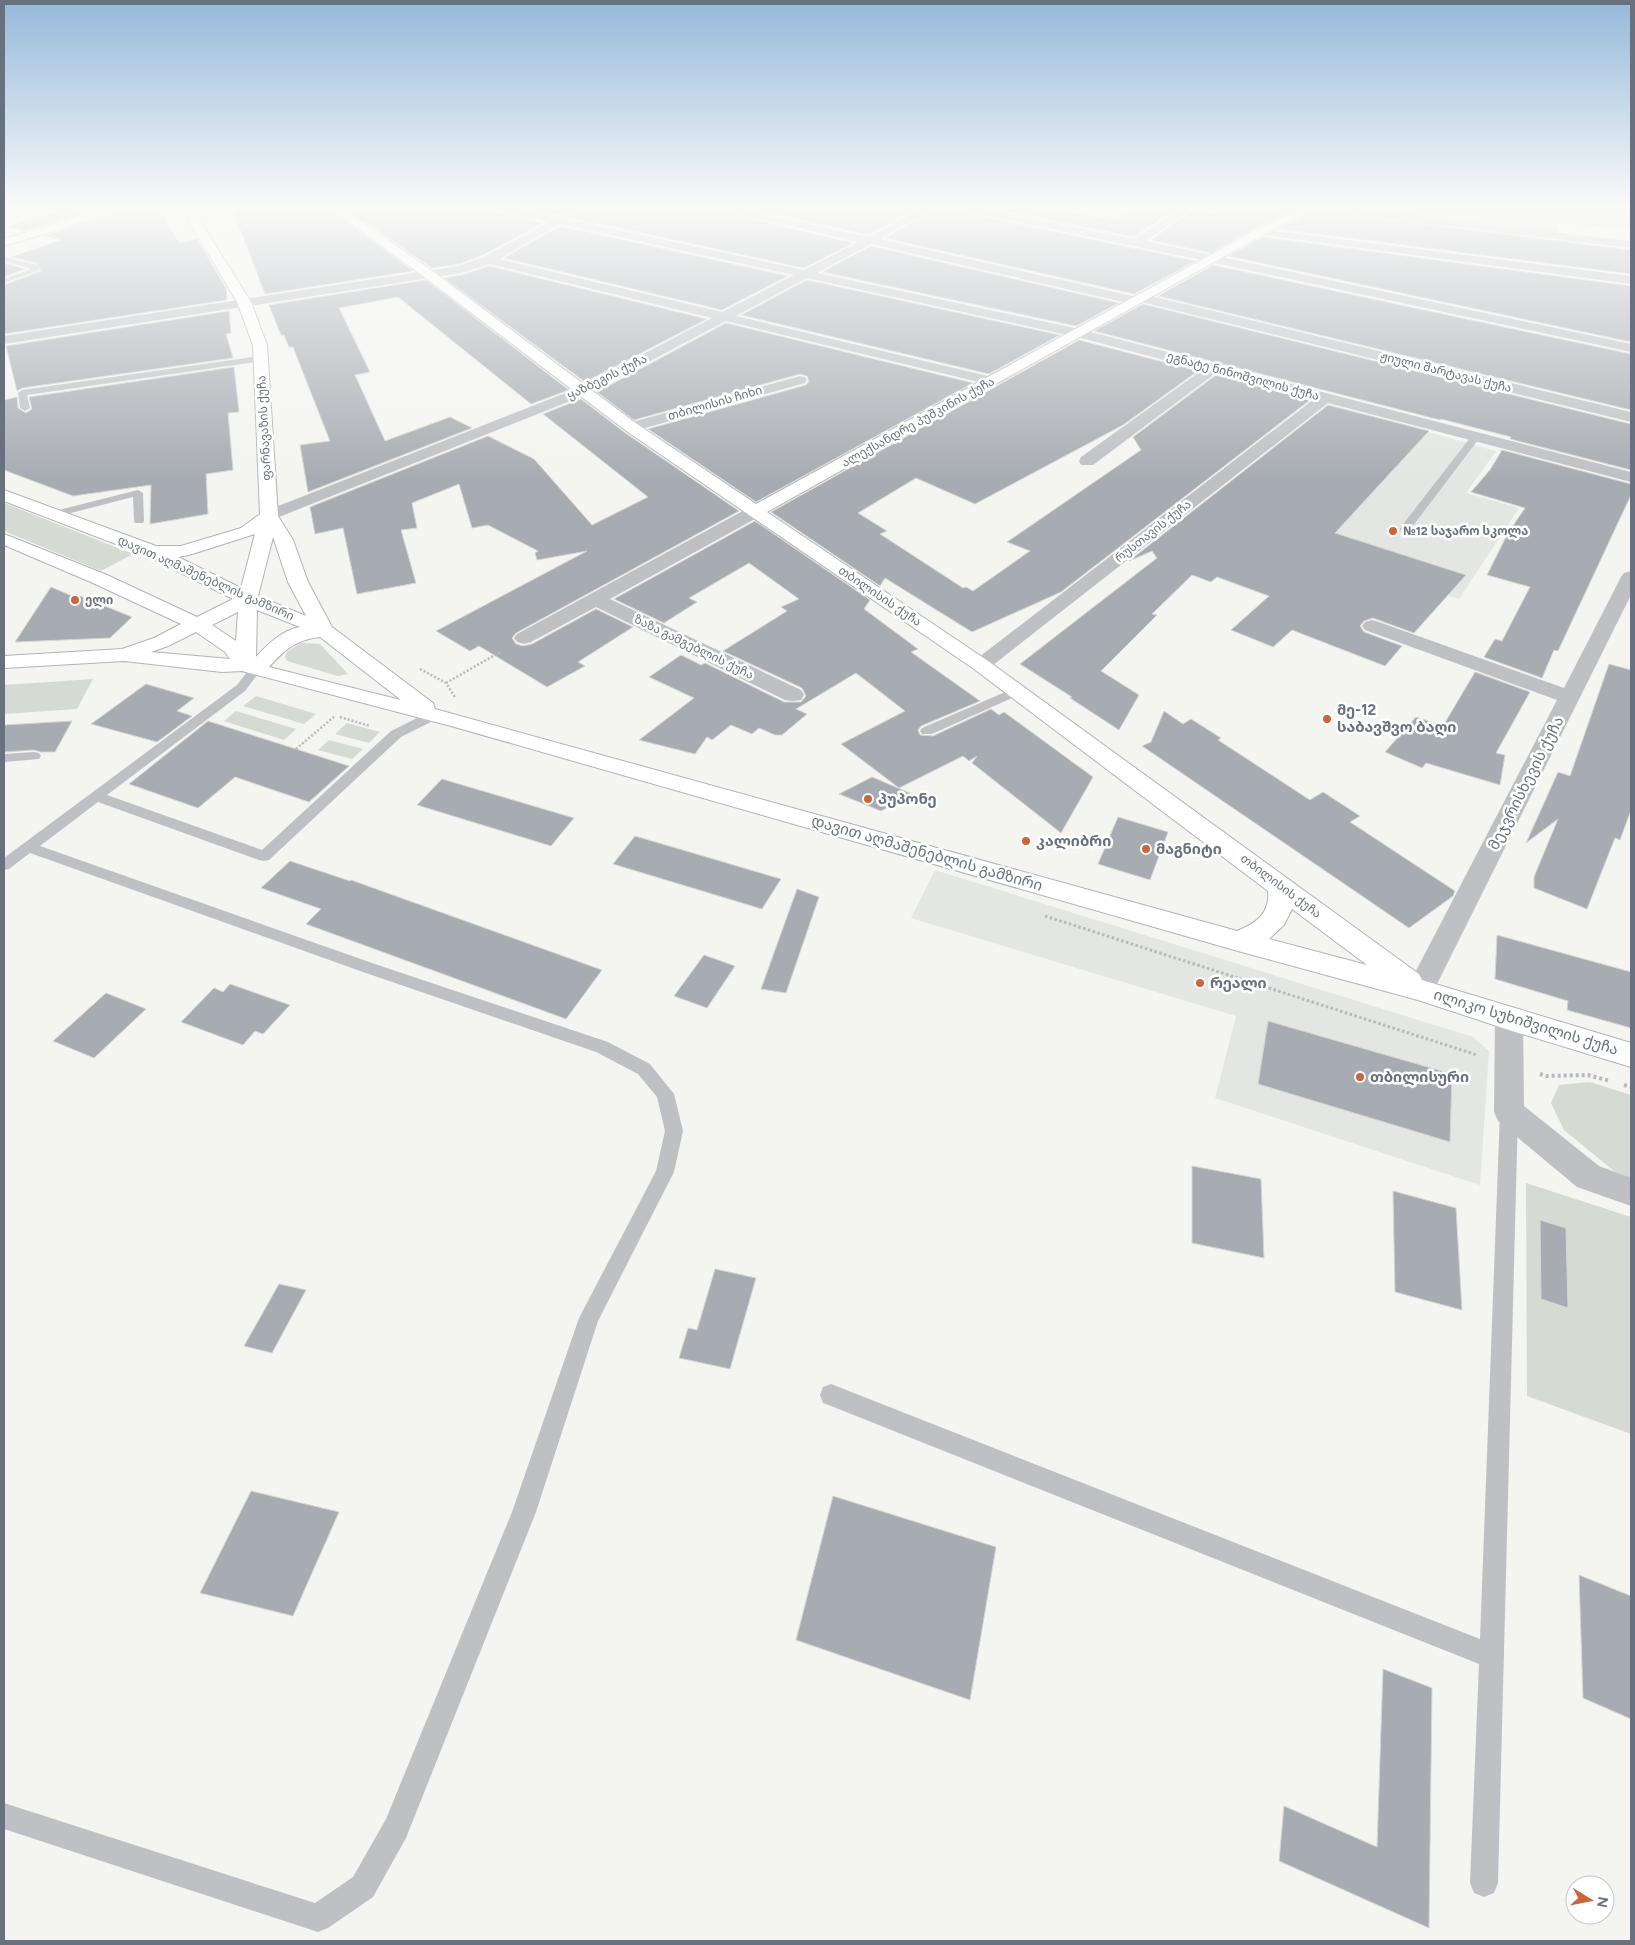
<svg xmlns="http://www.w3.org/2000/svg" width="1635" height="1945" viewBox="0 0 1635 1945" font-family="Figtree,'Noto Sans Georgian',sans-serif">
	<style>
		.built { fill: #e4e6e4 }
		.green { fill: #d5dad3 }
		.water { fill: #b7c0c4 }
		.building { fill: #a7acb2; stroke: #d5d5d4 }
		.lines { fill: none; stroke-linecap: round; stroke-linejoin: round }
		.secondary-casing { stroke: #b0b4b8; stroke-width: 2 }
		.path-far2 { stroke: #b7b9bc; stroke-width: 2.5; stroke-dasharray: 2 2; stroke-linecap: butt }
		.path-far1 { stroke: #b7b9bc; stroke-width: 3; stroke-dasharray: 2.5 2.5; stroke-linecap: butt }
		.path { stroke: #b7b9bc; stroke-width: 4; stroke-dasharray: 3 3; stroke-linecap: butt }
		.lane { fill: #bec0c4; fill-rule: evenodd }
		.street { fill: #bec0c4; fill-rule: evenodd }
		.secondary { fill: #fff; fill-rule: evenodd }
		.poi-dot { fill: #cb653a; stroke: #fff; stroke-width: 2 }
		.labels { text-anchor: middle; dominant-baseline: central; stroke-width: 5; stroke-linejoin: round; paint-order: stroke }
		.far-street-label { font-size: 12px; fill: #67727e; stroke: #fff }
		.far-poi-label { font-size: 12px; font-weight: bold; fill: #67727e; stroke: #fff; text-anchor: start }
		.poi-label { font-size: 15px; font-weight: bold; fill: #67727e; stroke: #fff; text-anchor: start }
		.street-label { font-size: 15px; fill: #67727e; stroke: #fff }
	</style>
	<rect width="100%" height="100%" fill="#f4f4f1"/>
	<path class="built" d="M199 208H279L205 219Z
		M1403 425 1496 451 1466 493 1519 508 1459 599 1329 557 1315 573 1381 433Z
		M935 870 1473 1037 1489 1051 1480 1185 1215 1098 1236 1016 911 918Z"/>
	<path class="green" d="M1379 208H1509L1631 215V230L1557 222 1559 233 1394 214Z
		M4 503 133 554 101 571 4 531Z
		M301 643 320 644 348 674 338 676 287 661 285 657 287 652Z
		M93 679 77 709 4 714V685Z
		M256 696 316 714 304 724 243 706Z
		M236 711 296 729 284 740 224 721Z
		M347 723 380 732 369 743 335 734Z
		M329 740 363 749 352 759 318 750Z
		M1590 1082 1631 1095V1180L1619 1175 1564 1130 1551 1103 1559 1085Z
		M1526 1183 1631 1217V1434L1527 1396Z"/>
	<path class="water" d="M1509 208H1631V215Z"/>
	<path class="building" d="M126 208H159L179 243 197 239 226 288 227 300 4 334V285L41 271 37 263 11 257 61 240 44 236 124 212Z
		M232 208H328L413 271 265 294Z
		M345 208H493L496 212 543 223 483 255 459 264 432 268Z
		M525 208H719L726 213 853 243 804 268 572 218 574 215 567 211 556 215Z
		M750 208H918L868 235Z
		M938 208H957L964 213 1196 261 1134 294 885 238Z
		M991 208H1038L1117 220 1136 208H1177L1134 237Z
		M1231 208H1299L1255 228 1211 253 1151 240 1194 210 1222 215Z
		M1316 211 1631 250V274L1278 229Z
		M52 213 69 217 24 231 7 227Z
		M560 226 788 276 722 310 504 258Z
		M1263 237 1631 286V342L1228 256Z
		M871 246 1119 303 1076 326 822 272Z
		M4 263 25 269 4 277Z
		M1213 265 1631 354V410L1158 296Z
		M489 266 707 319 585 382 444 278 462 275Z
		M426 280 569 390 531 404 398 297 339 308 370 372 355 375 385 441 450 417 472 428 308 492 300 445 330 441 293 347H289L284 335H281L269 305Z
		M807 280 1060 335 989 374 741 315Z
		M1143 304 1631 424V470L1510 439 1511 437 1441 419 1440 420 1094 331Z
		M229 311 231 333 226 334 233 358 22 388 17 391 6 346Z
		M726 323 973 383 756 502 648 429 806 385 809 381 807 376 800 374 634 420 597 392Z
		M1079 340 1198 371 1123 425 975 504 916 478 858 513 887 531 880 534 963 588 966 587 973 591 1030 551 1007 542 1141 450 1133 437 1216 375 1310 400 1061 592 972 632 885 578 880 586 771 512Z
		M234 367 239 412 228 413 233 470 206 474 208 514 150 524 151 485 73 496 4 470V400L17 397 18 408 26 413 32 409 29 397Z
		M581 399 624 432 739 511 516 633 512 638 516 644 523 646 532 644 596 609 633 627 578 662 585 666 547 687 479 646 470 651 436 631 587 551 537 560 535 553 538 551 488 525 472 528 459 484 412 503 417 528 401 530 416 583 357 594 343 528 315 534 310 507 488 436 534 459 592 525 648 497 543 414Z
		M1328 405 1429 431 1335 533 1466 575 1414 633 1373 618 1364 621 1360 626 1364 632 1402 646 1385 666 1292 630 1273 647 1231 630 1269 596 1217 577 1211 582 1192 575 1152 614 1157 615 1101 671 1139 695 1119 730 1070 698 1072 697 1020 664 1157 558 1152 551 1129 561Z
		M1502 450 1631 484V495L1558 651 1554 650 1542 678 1484 657 1495 639 1502 641 1530 587 1487 575 1508 533 1525 508 1471 492 1490 470Z
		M755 521 870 600 864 609 918 649 911 652 980 701 921 726 918 730 920 735 933 736 991 709 999 715 1004 712 1093 777 1061 833 972 763 977 756 969 761 963 756 899 788 841 744 905 711 856 673 796 709 807 714 782 735H775L759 728 752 734 731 725 712 740 707 737 695 754 639 740 694 698 649 677 681 655 701 665 705 663 784 702H801L806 696 802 688 723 651 787 611 781 607 799 599 749 563 689 598 697 602 664 623 614 599Z
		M51 587 72 596 75 594 132 617 110 638 15 642Z
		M1609 664 1631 670V810L1620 840 1615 838 1587 909 1534 888V877L1558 819 1526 843 1558 772 1570 776Z
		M1475 672 1530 692 1496 753 1505 755 1500 785 1426 763 1422 768 1385 752 1416 717 1443 726Z
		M146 684 194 698 177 711 192 716 157 742 91 724Z
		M1164 711 1183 724 1191 719 1221 738 1218 740 1310 800 1323 792 1360 816 1350 822 1455 891 1453 896 1409 928 1142 746 1151 742Z
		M72 721 55 752H41L34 750 4 752V725Z
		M208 721 296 749 349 766 309 802 235 777 198 808 129 784Z
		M872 777 912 794 881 811 839 794Z
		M442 779 574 818 551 846 417 805Z
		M1118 817 1168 832 1150 880 1098 864Z
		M635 836 781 879 762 909 613 864Z
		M290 861 350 881 351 880 602 970 566 1019 306 924 321 909 261 888Z
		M797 889 819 897 786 993 761 989Z
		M1497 935 1631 972V1028L1567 1010 1568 1001 1495 979Z
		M704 955 735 966 707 1008 674 996Z
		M230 984 290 1005 263 1034 255 1031 243 1045 181 1022 214 988 223 992Z
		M106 993 146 1009 94 1058 53 1041Z
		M1268 1021 1452 1074 1450 1142 1258 1084Z
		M1192 1166 1261 1179 1264 1258 1192 1243Z
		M1393 1191 1456 1208 1462 1310 1395 1292Z
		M1540 1220 1566 1228 1568 1308 1541 1299Z
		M715 1269 756 1278 730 1369 679 1358 688 1328 697 1330Z
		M279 1284 306 1290 272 1353 244 1346Z
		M251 1491 339 1512 293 1616 200 1593Z
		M833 1496 996 1547 970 1700 796 1640Z
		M1579 1575 1631 1596V1719L1583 1698Z
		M1383 1669 1432 1688 1429 1928 1279 1861 1284 1806 1377 1847Z"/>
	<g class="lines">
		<defs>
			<path id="secondary" d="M107 208H124L123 210 4 246V239Z
				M181 208H192L251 302 267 345 278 516 293 540 308 582 332 627 433 703 435 709 1237 931C1257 923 1270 913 1268 891L974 669 625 430 423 276 330 208H342L431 270 637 424 756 504 1256 230 1304 208H1318L1264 234 767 512 988 661 1419 974 1422 980 1631 1043V1067L1509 1030 1418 1000 1238 951 451 726 242 671 222 672 124 661 4 668V656L122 649 154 638 181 624 93 583 4 545V534L107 575 197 617 233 599 147 556 4 501V490L156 546H181L241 528 260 514 253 345 237 302ZM255 534 241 588 178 557 189 555ZM273 537 288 582 306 616 258 596ZM257 610 300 627C282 630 268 644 256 657ZM238 612 236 641 212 625ZM196 632 225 652 230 659 151 652 168 646ZM320 637 401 700 269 667C285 649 296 640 320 637ZM1292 909 1367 965 1269 939 1284 925Z"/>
		</defs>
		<use href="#secondary" class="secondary-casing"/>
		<path class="path-far2" d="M420 669 446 683 455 697
			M446 683 502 651
			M340 717 370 726
			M296 749 335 716"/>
		<path class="path-far1" d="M1045 916 1477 1055"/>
		<path class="path" d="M1540 1074 1546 1076 1588 1075 1610 1081
			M1624 1085 1631 1087"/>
		<path class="lane" d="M4 257 37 265 39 270 4 283V279L31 269 4 261Z
			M260 356 264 359 263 361 27 395 30 408 25 411 20 408 18 393 22 390Z
			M1476 433 1481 436 1409 531H1401L1400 529 1401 527 1473 434Z
			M138 490 143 493 144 521 143 523H135L134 521 133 497 55 517 50 514 51 512Z
			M255 666 261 670 245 691 107 795 262 850 391 731 429 712 434 711 440 715 439 718 401 737 269 860 264 861 259 860 98 802 40 846 375 964 608 1042 650 1064 674 1094 683 1131 674 1172 598 1321 536 1512 406 1838 373 1897 328 1928 318 1932 4 1829V1803L315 1903 353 1877 386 1819 512 1512 579 1318 656 1171 665 1131 657 1097 638 1074 596 1052 363 972 30 853 9 869 4 870V858L237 685 251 667Z
			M1017 687 1021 688 1023 691 1021 694 932 734H922L920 731 922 728Z
			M34 752 39 753 41 756 39 759 4 762V754Z
			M1509 1104 1515 1107 1518 1112 1498 1883 1494 1893 1484 1897 1474 1893 1470 1883 1479 1664 831 1406 823 1403 820 1395 823 1387 831 1384 1480 1639 1500 1112 1503 1107Z"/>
		<path class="street" d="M46 208H65L92 215 94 217 88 220 47 210Z
			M495 208H516L556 217 566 213 572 216 568 219 804 270 858 242 726 211 721 208H741L868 237 922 208H936L880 239 1137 297 1143 294 1631 412V422L1142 302 1136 305 871 244 817 273 1079 329 1631 472V482L1328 403 988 669 981 671 974 669 971 665 974 661 1314 399 1216 373 1093 465H1081L1079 461 1081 457 1202 370 1077 337 807 278 736 316 996 378 998 381 996 384 991 385 726 321 588 394 269 521 263 520 260 516 263 512 578 388 712 318 489 264 461 273 4 344V336L459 266 484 257 548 222 496 210ZM560 224 794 275 722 312 499 259Z
			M959 208H981L1134 239 1181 208H1194L1146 241 1631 344V352L1201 260 964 211Z
			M1315 208H1349L1631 241V248L1320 211Z
			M1260 229 1631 276V284L1256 234 1254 232Z
			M800 376 805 377 807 380 805 383 631 432 625 430 623 427 625 424Z
			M756 506 762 507 765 511 762 515 610 599 801 690 804 695 801 700 793 701 785 700 596 607 531 642 524 644 517 642 514 638 517 634 750 507Z
			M1631 571V595L1434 990 1430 998 1420 1001 1410 998 1406 990 1557 700 1365 630 1362 626 1365 622 1372 620 1379 622 1564 688 1621 577 1624 573Z
			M1509 1008 1519 1011 1523 1019 1524 1106 1599 1166 1631 1178V1206L1577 1187 1498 1121 1494 1112 1495 1019 1499 1011Z"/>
		<use href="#secondary" class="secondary"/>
	</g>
	<linearGradient id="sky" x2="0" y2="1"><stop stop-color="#94b9da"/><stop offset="0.43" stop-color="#fafaf9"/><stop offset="1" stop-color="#fafaf9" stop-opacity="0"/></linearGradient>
	<rect width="1635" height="480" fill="url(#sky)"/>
	<g class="poi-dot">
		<circle cx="1393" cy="531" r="5"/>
		<circle cx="75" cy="600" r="5"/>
		<circle cx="1327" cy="719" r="5"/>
		<circle cx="868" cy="799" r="5"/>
		<circle cx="1026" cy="841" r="5"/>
		<circle cx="1146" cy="849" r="5"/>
		<circle cx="1200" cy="983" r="5"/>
		<circle cx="1360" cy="1077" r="5"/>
	</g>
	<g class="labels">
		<g class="far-street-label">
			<text transform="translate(1446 372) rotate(14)">ჟიული შარტავას ქუჩა</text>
			<text transform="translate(1243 376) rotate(15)">ეგნატე ნინოშვილის ქუჩა</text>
			<text transform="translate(607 377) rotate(-26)">ყაზბეგის ქუჩა</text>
			<text transform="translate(715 403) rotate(-16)">თბილისის ჩიხი</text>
			<text transform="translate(918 422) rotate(-29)">ალექსანდრე პუშკინის ქუჩა</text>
			<text transform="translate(264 428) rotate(-93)">ფარნავაზის ქუჩა</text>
			<text transform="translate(1153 531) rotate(-38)">რუსთავის ქუჩა</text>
			<text transform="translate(206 578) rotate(24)">დავით აღმაშენებლის გამზირი</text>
			<text transform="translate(880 596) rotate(34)">თბილისის ქუჩა</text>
			<text transform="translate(694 647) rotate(26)">ზაზა გამგებლის ქუჩა</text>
			<text transform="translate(1281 886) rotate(37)">თბილისის ქუჩა</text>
		</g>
		<g class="far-poi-label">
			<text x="1403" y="531">№12 საჯარო სკოლა</text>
			<text x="85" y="600">ელი</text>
		</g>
		<g class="poi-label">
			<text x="1337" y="710">მე-12<tspan x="1337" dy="17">საბავშვო ბაღი</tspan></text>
			<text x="878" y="799">პუპონე</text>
			<text x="1036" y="841">კალიბრი</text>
			<text x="1156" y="849">მაგნიტი</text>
			<text x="1210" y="983">რეალი</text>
			<text x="1370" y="1077">თბილისური</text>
		</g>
		<g class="street-label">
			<text transform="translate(1526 783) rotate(-63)">მეჯვრისხევის ქუჩა</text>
			<text transform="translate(927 853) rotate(16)">დავით აღმაშენებლის გამზირი</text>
			<text transform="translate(1526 1022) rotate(17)">ილიკო სუხიშვილის ქუჩა</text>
		</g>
	</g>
	<rect width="1635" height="1945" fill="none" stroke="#67727e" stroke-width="10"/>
	<g transform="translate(1590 1900) rotate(100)"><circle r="24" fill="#ffffff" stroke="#c2c7cb"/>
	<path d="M0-4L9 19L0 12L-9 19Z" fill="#cb653a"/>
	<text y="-8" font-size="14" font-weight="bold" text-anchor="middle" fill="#67727e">N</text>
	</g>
</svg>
